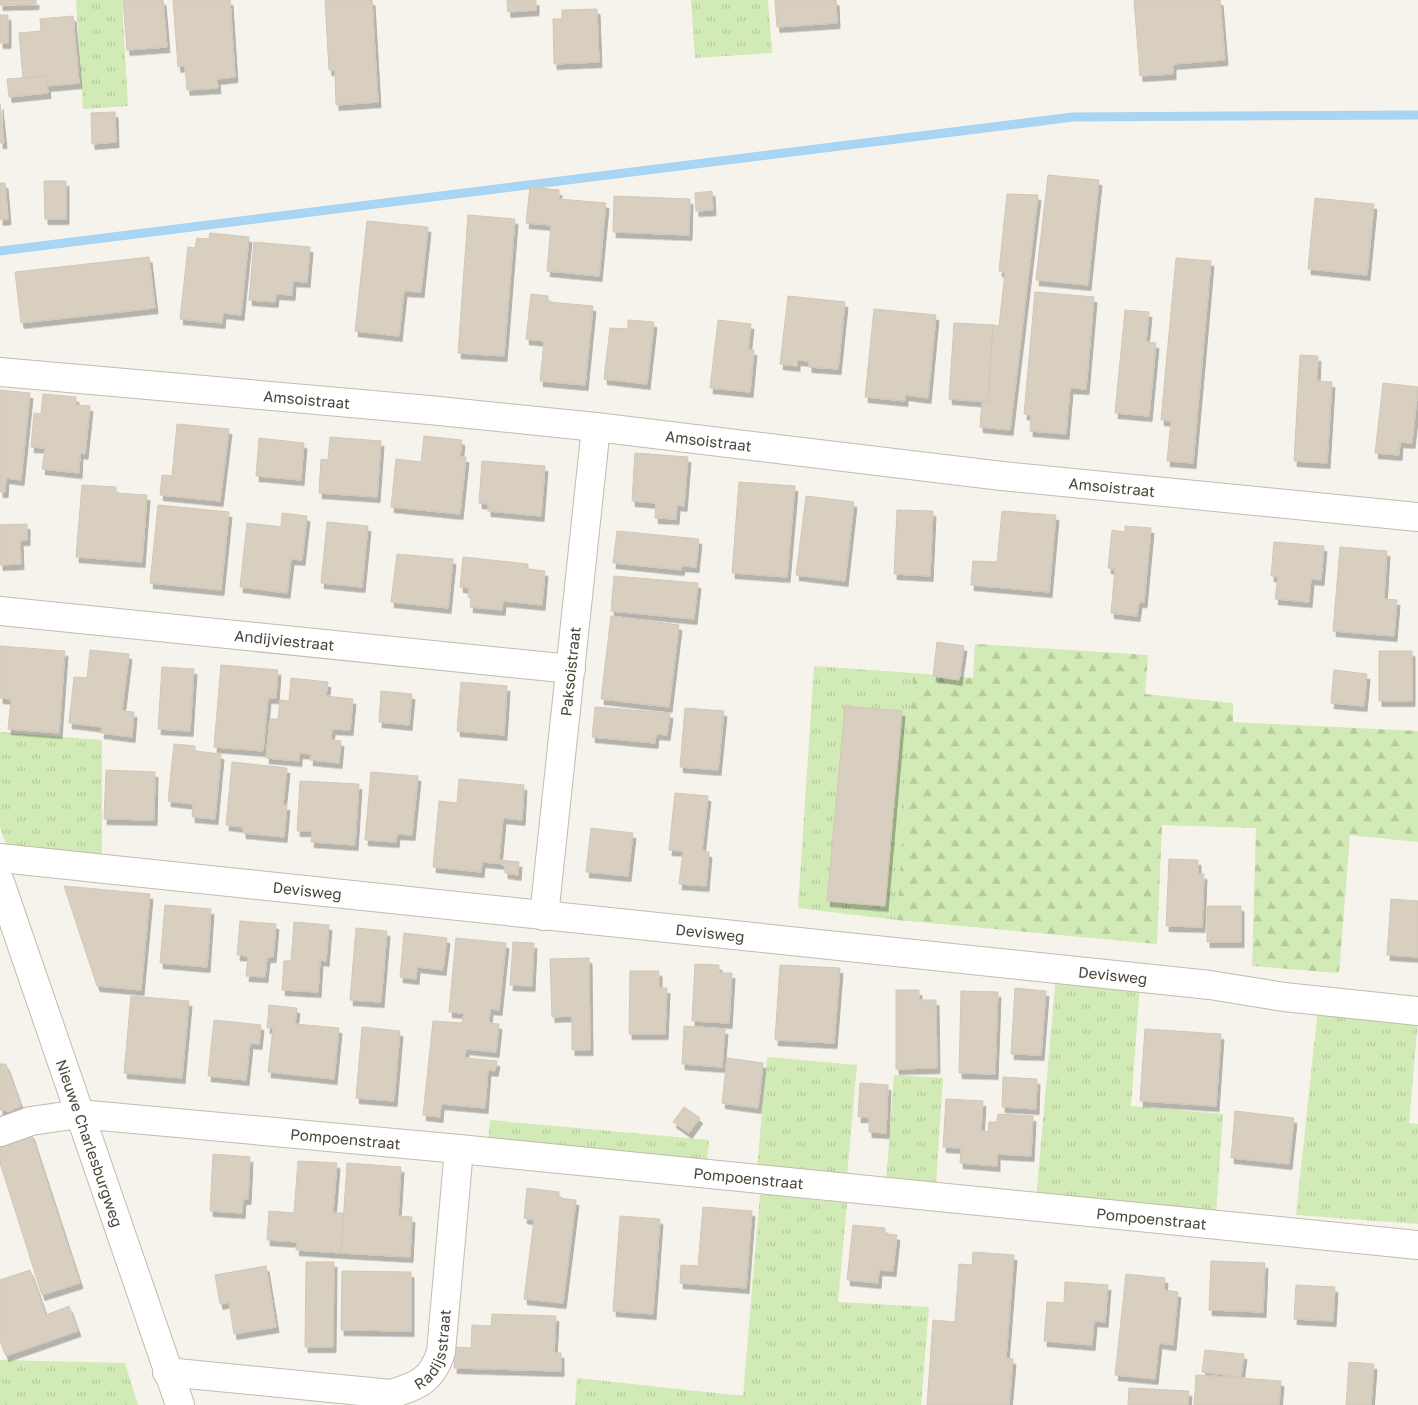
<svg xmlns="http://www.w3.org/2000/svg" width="1418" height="1405" viewBox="0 0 1418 1405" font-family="'Golos Text',sans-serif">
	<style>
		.grass { fill: url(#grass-tufts) }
		.forest { fill: url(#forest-firs) }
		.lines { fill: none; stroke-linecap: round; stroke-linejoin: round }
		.stream { stroke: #a9d4f2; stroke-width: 9 }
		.building { fill: #d8cfc1; stroke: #d3c7b4; filter: url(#shadow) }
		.minor-casing { stroke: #c2bbae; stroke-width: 30 }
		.minor { stroke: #fff; stroke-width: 28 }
		.labels { text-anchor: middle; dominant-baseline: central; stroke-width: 4; stroke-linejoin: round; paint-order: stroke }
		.street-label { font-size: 15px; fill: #4b4439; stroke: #fff }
	</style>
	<defs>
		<pattern id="grass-tufts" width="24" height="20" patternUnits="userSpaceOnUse" patternTransform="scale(1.25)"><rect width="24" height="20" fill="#d2eab5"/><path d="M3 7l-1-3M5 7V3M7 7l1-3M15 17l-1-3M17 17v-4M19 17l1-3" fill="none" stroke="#b6ca9c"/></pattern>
		<pattern id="forest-firs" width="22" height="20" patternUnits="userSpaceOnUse" patternTransform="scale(1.25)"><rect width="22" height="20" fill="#d2eab5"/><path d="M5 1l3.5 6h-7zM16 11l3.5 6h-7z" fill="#b6ca9c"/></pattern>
		<filter id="shadow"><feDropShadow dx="3" dy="5.5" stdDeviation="0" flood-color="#0004"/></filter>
	</defs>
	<rect width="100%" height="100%" fill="#f6f3ec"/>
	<path class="grass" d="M76 0H122L128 106 83 109Z
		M691 0H768L772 53 695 58Z
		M814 666 913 673 897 920 798 908Z
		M0 732 102 740V857L7 847 0 827Z
		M1056 976 1140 985 1131 1106 1223 1114 1216 1214 1036 1199Z
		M1318 1008 1418 1020 1409 1123 1418 1124V1224L1296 1215Z
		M767 1057 857 1065 847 1176 757 1168Z
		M894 1075 943 1078 936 1184 886 1181Z
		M490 1120 709 1140 707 1161 488 1141Z
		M760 1194 847 1203 838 1302 929 1307 921 1405H575L577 1378 743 1396Z
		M0 1360 125 1363 138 1405H0Z"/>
	<path class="forest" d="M975 644 1148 655 1145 694 1233 703V722L1418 731V842L1350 835 1339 973 1252 966 1256 828 1162 825 1157 944 897 920 913 673 973 678Z"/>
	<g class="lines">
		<path class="stream" d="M0 251 1073 117 1418 115"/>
	</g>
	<path class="building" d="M0 0H36V4L0 5Z
		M123 0H163L167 47 127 50Z
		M173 0H230L235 77 217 79 218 88 187 90 185 66 178 67Z
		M325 0H372L378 102 336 105 335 70H329Z
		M507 0H536V10L508 12Z
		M775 0H836L837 23 777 27Z
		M1134 0H1220L1225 60 1173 64V74L1140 76Z
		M597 9 599 62 554 64 553 19H562V10Z
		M0 15H8V43H0Z
		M73 16 79 83 47 86 46 76 23 78 19 33 41 31 40 19Z
		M46 76 48 93 9 97 7 79Z
		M0 104 4 143H0Z
		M115 112 116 142 92 144 91 113Z
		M1048 175 1099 180 1088 285 1036 280Z
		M44 181H66V219H45Z
		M0 183H5L8 219 0 220Z
		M530 187 559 190V199L606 203 599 276 547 271 551 225 526 223Z
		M712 191 713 210 696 211 695 193Z
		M1007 194 1038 195 1010 430 980 427 982 401 988 402 993 325 999 326 1005 272 999 271Z
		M614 196 690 199 689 235 613 232Z
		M1315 198 1374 204 1367 275 1308 269Z
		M468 215 515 219 504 356 458 353Z
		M367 221 428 227 421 292 404 291 399 336 355 331Z
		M210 233 249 237 241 315 223 313 222 323 180 319 188 247 195 248 197 238 209 239Z
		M254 242 310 247 307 282 293 281 292 295 276 294 275 302 249 300Z
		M149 257 155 308 21 323 15 272Z
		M1176 258 1211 261 1193 463 1167 461 1171 421 1161 420Z
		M1035 292 1094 297 1086 389 1070 388 1066 434 1030 431 1031 415 1024 414Z
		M531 294 548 296V302L593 306 585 385 540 381 544 341 526 339Z
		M788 296 845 302 838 369 809 367V361L797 360V366L780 364Z
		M874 309 936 315 928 398 905 395V401L865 397Z
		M1125 310 1149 312 1146 342 1156 343 1149 416 1115 413Z
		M628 320 654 322 647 384 604 379 610 328 628 329Z
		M718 320 751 324 748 350H754L750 392 710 388Z
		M954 323 993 325 988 402 949 399Z
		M1300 355 1318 356 1317 381 1332 382 1327 463 1294 461Z
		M1383 383 1418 387 1412 443 1400 442 1399 455 1375 453Z
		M0 390 30 393 21 480 6 478 5 492H0Z
		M43 394 76 397V405L90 406 85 454 80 453 79 473 42 469 45 448 31 447 34 413 41 414Z
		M177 424 229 429 220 501 160 495 162 475 172 476Z
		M424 436 462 440 460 457H466L460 514 391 507 396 459 421 462Z
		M330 437 381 441 377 497 319 493 321 459 328 460Z
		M259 438 304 443 301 480 256 476Z
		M635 453 688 457 684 506 677 505 676 519 655 518 656 503 632 501Z
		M482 461 545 466 541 516 488 511V504L479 503Z
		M739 482 795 486 787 577 732 573Z
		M82 485 116 487V493L147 495 142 562 76 557Z
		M806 496 854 502 845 581 796 575Z
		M158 505 229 512 221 590 150 583Z
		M897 510 933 511 930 576 894 574Z
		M1002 511 1056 515 1049 592 971 585 973 561 997 562Z
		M282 513 307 516 302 560 291 559 287 593 240 587 247 523 281 527Z
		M327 522 368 526 362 587 321 583Z
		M27 524V540H20L21 564 0 565V525Z
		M1125 526 1151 528 1144 602H1139L1137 616 1111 613 1115 569 1108 568 1112 530 1125 532Z
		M617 531 699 539 696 567 682 566 681 570 613 563Z
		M1274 542 1324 546 1321 580 1311 579 1309 602 1275 599 1278 577 1271 576Z
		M1340 547 1387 551 1384 599 1397 600 1394 636 1333 631Z
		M397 554 453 559 448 608 391 602Z
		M463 557 528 564V569L545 571 542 605 503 601 502 610 470 607 471 598 468 597 469 588 460 587Z
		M614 576 698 583 694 619 611 611Z
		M611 616 679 625 669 707 601 699Z
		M937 642 964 646 959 680 933 676Z
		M0 646 65 651 59 733 8 729 11 699 0 698Z
		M90 650 129 654 122 711 134 712 132 737 101 733 102 727 69 723 74 677 87 678Z
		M1379 651H1412V701H1379Z
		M221 665 278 670 276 698H268L263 751 214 747Z
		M162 667 194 669 190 731 158 729Z
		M1334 670 1367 674 1364 706 1331 703Z
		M291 678 328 682 326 696 353 699 350 730 332 729 331 740 341 741 339 763 310 760 311 754 299 753V761L266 758 270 719H278L280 700 289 701Z
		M461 682 507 686 504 735 457 731Z
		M381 691 412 694 409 725 379 722Z
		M845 706 902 711 885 906 827 901Z
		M595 707 670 713 667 735 656 734 655 743 592 737Z
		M685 708 724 711 718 770 680 767Z
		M174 744 195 746V751L221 754 215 819 192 817 193 804 168 801Z
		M232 762 287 768 283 805H287L284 837 243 833V827L226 825Z
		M106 770 155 772 154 820 104 819Z
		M371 772 418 776 412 835 397 834 396 842 365 840Z
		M459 779 524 785 522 820 503 818 499 860 519 862 518 875 505 873V864L482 862 481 872 433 867 439 801 457 803Z
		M300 781 359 784 355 845 311 842 312 831H297Z
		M675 793 708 796 702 851 709 852 706 886 679 884 683 851 669 850Z
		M591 828 633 833 628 876 586 872Z
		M1169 859 1198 860V874H1204L1202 927 1166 926Z
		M64 886 150 894 141 990 97 986Z
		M1391 899 1418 901V957L1387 955Z
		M165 905 211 909 207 967 160 963Z
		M1207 906H1241V942H1207Z
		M240 921 276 924 273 957H267L265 977 246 976 248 956 237 955Z
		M294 922 329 925 326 961 320 960 318 992 282 990 284 961H291Z
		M356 928 387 931 381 1002 350 1000Z
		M404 933 447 938 443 970 417 967 416 979 400 977Z
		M456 938 506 943 499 1010 490 1009 489 1023 499 1024 496 1052 466 1049 465 1058 497 1061 495 1071 488 1070 485 1108 441 1104 440 1117 423 1115 433 1021 462 1023 464 1013 449 1012Z
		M513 942 534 943 532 986 510 985Z
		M589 958 590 1050H572V1016L552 1017 550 959Z
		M695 964 719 965V973H732L729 1023 692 1021Z
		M780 965 840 968 834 1043 775 1040Z
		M630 971H659V988H667L665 1034H629Z
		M1015 988 1046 991 1041 1055 1011 1054Z
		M896 990H919V1000H936L937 1068 896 1069Z
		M961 991 998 992 995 1074 959 1073Z
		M131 996 189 1001 182 1078 124 1073Z
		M269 1005 297 1008 295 1024 339 1028 334 1079 268 1072 273 1028H267Z
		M214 1020 261 1025 259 1044 250 1043 246 1080 208 1076Z
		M684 1026 725 1029 722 1067 682 1064Z
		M362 1027 400 1031 394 1101 356 1098Z
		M1145 1029 1221 1034 1216 1106 1140 1101Z
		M727 1058 763 1063 758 1108 722 1103Z
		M0 1064H6L21 1106 10 1111 0 1110Z
		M1003 1077 1037 1079 1036 1109 1002 1107Z
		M860 1083 888 1085 886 1133 869 1132V1117H858Z
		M946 1099 983 1101 981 1131 988 1132 989 1122H997L998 1114 1033 1116 1031 1156 997 1154V1166L960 1163 961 1148 943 1147Z
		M684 1107 700 1118 689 1133 673 1122Z
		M1235 1111 1294 1118 1289 1164 1231 1158Z
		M31 1133 80 1283 42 1295 0 1163V1143Z
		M213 1154 250 1157 248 1199H243L242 1213 210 1211Z
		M298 1161 337 1163 333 1213H344L341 1253 296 1250 297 1242 267 1240 269 1211 294 1213Z
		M347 1163 401 1167 398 1216 412 1217 410 1257 341 1253Z
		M527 1188 559 1192V1198L576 1200 563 1303 524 1299 534 1220 524 1218Z
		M703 1207 752 1211 746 1288 680 1283 681 1265 698 1266Z
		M620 1216 660 1219 653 1314 613 1311Z
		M853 1225 885 1228V1234L897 1235 893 1271 879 1270 878 1283 847 1280Z
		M973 1252 1014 1255 1006 1358 1013 1359 1009 1405H927L933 1320 955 1322 959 1264 972 1265Z
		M1211 1261 1265 1263 1263 1312 1209 1310Z
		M306 1262H334L333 1347H305Z
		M266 1266 276 1327 234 1334 229 1302 220 1304 215 1275Z
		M30 1270 46 1315 69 1306 78 1331 6 1356 0 1341V1280Z
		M342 1271 411 1272V1331L341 1330Z
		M1126 1274 1165 1278 1164 1290 1178 1292 1173 1345 1159 1343 1155 1379 1115 1375Z
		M1065 1282 1108 1285 1105 1322 1094 1321 1092 1345 1044 1341 1047 1302 1064 1303Z
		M1296 1285 1335 1287 1333 1321 1294 1319Z
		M492 1314 556 1316 554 1353H561V1371L454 1368 455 1347 471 1348 472 1325 491 1326Z
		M1205 1350 1244 1354 1241 1377 1202 1372Z
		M1349 1362 1374 1364 1371 1405H1346Z
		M1196 1375 1281 1381 1279 1405H1194Z
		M1129 1388 1189 1391 1188 1405H1128Z"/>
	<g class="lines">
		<defs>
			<g id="minor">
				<path id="s1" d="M0 372 429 410 596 427 1002 476 1418 517"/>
				<path id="s2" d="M0 611 571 669"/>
				<path id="s3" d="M0 858 1210 985 1284 997 1418 1011"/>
				<path id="s4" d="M0 882 180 1405"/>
				<path id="s5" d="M544 916 596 427"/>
				<path id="s6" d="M0 1132 31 1121 79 1114 459 1149 1418 1245"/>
				<path id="s7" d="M167 1372 391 1394C418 1386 432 1380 441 1352L459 1149"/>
			</g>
		</defs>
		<use href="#minor" class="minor-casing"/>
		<use href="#minor" class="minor"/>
	</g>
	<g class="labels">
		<g class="street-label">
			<text stroke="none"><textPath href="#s1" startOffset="308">Amsoistraat</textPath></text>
			<text stroke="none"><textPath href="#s1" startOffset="712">Amsoistraat</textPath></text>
			<text stroke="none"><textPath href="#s1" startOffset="1118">Amsoistraat</textPath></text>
			<text stroke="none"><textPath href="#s2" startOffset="286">Andijviestraat</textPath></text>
			<text stroke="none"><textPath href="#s5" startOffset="246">Paksoistraat</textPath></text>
			<text stroke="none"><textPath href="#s3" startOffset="309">Devisweg</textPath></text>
			<text stroke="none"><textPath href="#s3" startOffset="714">Devisweg</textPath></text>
			<text stroke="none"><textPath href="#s3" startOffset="1119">Devisweg</textPath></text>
			<text stroke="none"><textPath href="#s6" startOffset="349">Pompoenstraat</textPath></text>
			<text stroke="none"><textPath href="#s4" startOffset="276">Nieuwe Charlesburgweg</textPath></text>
			<text stroke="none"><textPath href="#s6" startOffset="754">Pompoenstraat</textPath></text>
			<text stroke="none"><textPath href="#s6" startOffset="1159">Pompoenstraat</textPath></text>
			<text stroke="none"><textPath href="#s7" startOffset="294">Radijsstraat</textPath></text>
		</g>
	</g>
</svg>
